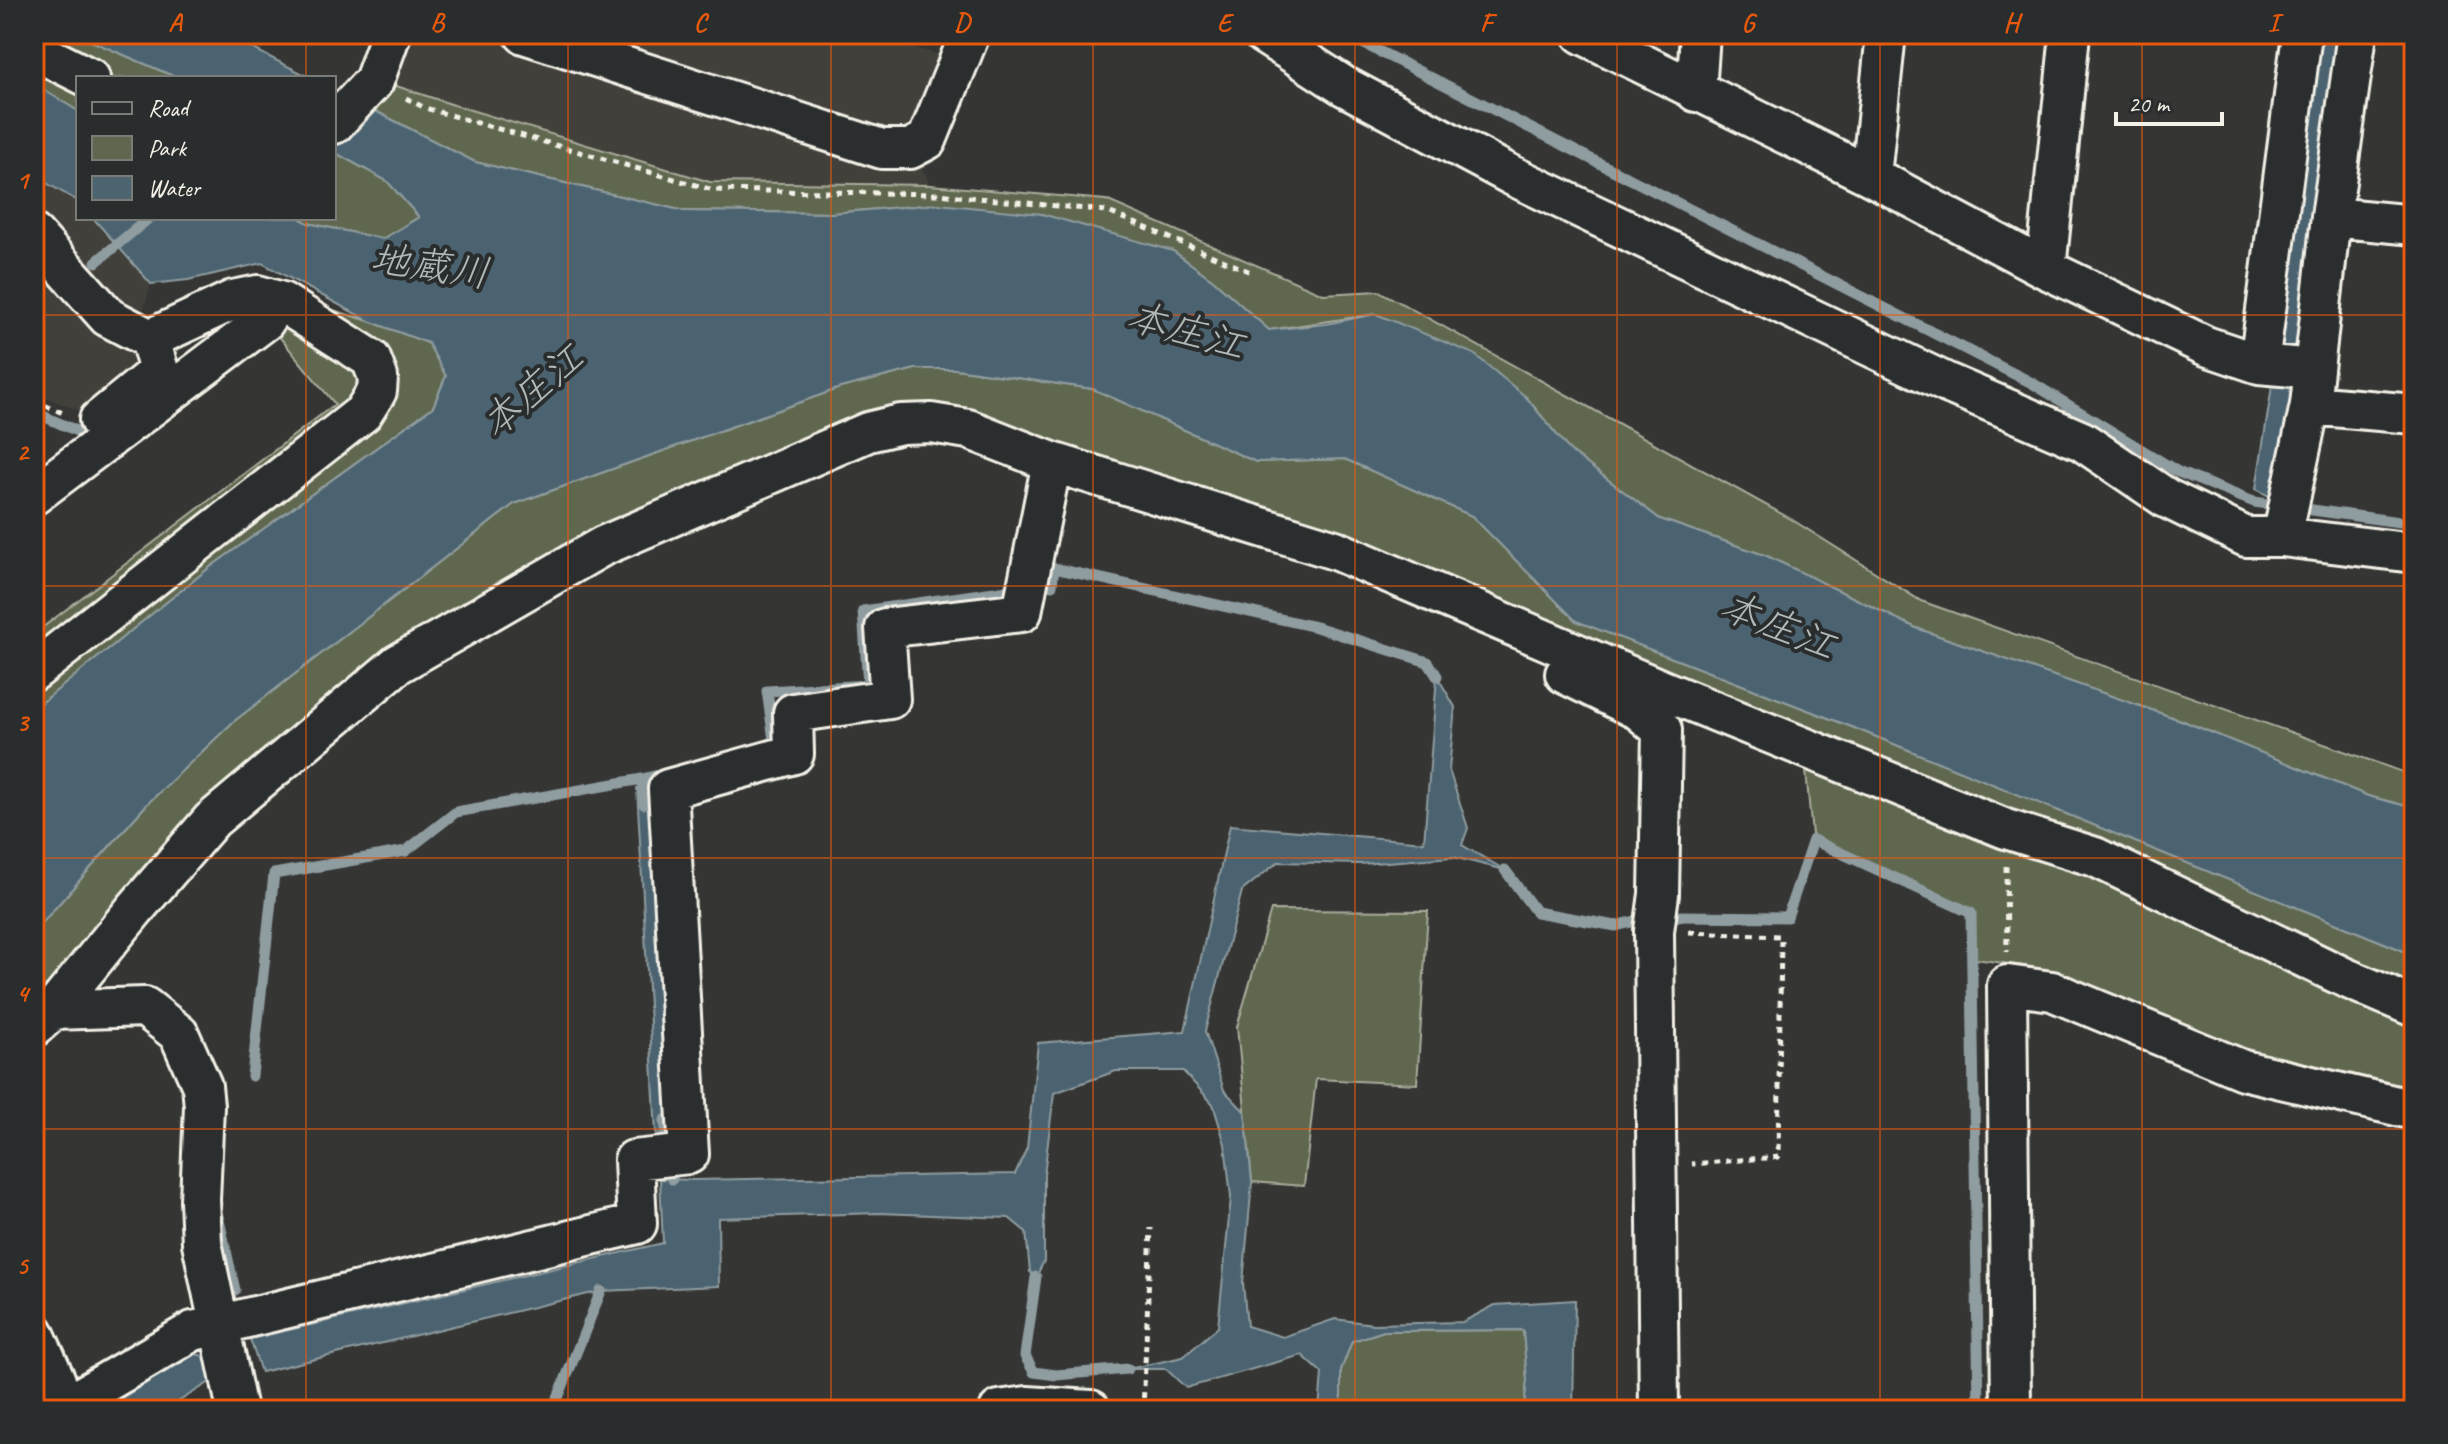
<svg xmlns="http://www.w3.org/2000/svg" width="2448" height="1444" viewBox="0 0 2448 1444" font-family="Caveat,'Klee One',sans-serif">
	<style>
		.built { fill: #43413b }
		.green { fill: #5f684f; stroke: #aaac9c; stroke-width: 2 }
		.water { fill: #4c6470; stroke: #8f9ca0; stroke-width: 2 }
		.lines { fill: none; stroke-linecap: round; stroke-linejoin: round }
		.stream { stroke: #8f9ca0; stroke-width: 11 }
		.minor-casing { stroke: #f4f1e8; stroke-width: 44 }
		.path { stroke: #f4f1e8; stroke-width: 5; stroke-dasharray: 6 6; stroke-linecap: butt }
		.minor { stroke: #2a2d2e; stroke-width: 38 }
		.grid { fill: none; stroke: #e8590c; stroke-width: 2; stroke-opacity: 0.55 }
		.labels { text-anchor: middle; dominant-baseline: central; stroke-width: 8; stroke-linejoin: round; paint-order: stroke }
		.water-label { font-size: 40px; font-style: italic; fill: #b1b9b8; stroke: #2a2d2e }
		.neatline { fill: none; stroke: #e8590c; stroke-width: 3 }
		.grid-label { font-size: 26px; text-anchor: middle; font-weight: bold; fill: #e8590c }
	</style>
	<rect width="100%" height="100%" fill="#353634"/>
	<filter id="ink" filterUnits="userSpaceOnUse"><feTurbulence type="fractalNoise" baseFrequency=".0125" numOctaves="2"/><feDisplacementMap in="SourceGraphic" scale="16" xChannelSelector="R" yChannelSelector="G"/><feConvolveMatrix kernelMatrix="1 2 1 2 8 2 1 2 1" color-interpolation-filters="sRGB"/></filter>
	<g filter="url(#ink)">
		<path class="built" d="M376 34H850L955 58 910 141 930 185 710 182 454 105 366 76Z
			M34 176 75 198 78 201V218H93L151 284 133 345 140 371 86 413 34 393Z"/>
		<path class="green" d="M34 34H75L178 78H78V111L34 84Z
			M366 76 454 105 710 182 930 185 1106 200 1323 294 1379 291 1791 519 1921 601 2414 776V808L2368 796 2183 721 1916 628 1767 556 1660 519 1570 451 1526 397 1376 314 1269 330 1213 280 1173 251 1136 241 937 204 832 213 684 211 475 162 340 93Z
			M334 152 387 181 419 217 382 239 308 223 299 218H334Z
			M277 293 369 321 428 343 446 376 433 407 209 568 34 709V634L335 404 258 311Z
			M915 369H956L1093 389 1256 462 1345 459 1472 516 1576 621 1852 727 2414 955V1092L2242 1054 2045 969 1975 959 1974 912 1812 835 1805 760 1324 560 967 441 877 443 598 559 411 665 212 830 42 1041 34 1046V932L147 804 233 722 514 504 840 388Z
			M1271 910 1428 911 1417 1084 1316 1079 1304 1186 1252 1182 1237 1027Z
			M1523 1330 1527 1380 1524 1410H1341V1370L1352 1341 1384 1331Z"/>
		<path class="water" d="M75 34H224L311 78H178Z
			M2319 34H2340L2303 351 2293 353 2291 388H2295L2278 501 2256 489 2272 386 2279 383 2275 345Z
			M34 84 78 111V201L34 176Z
			M334 90 475 162 684 211 832 213 937 204 1042 214 1173 251 1213 280 1269 330 1326 324 1376 314 1474 354 1526 397 1570 451 1660 519 1767 556 1916 628 2183 721 2368 796 2414 808V955L1852 727 1576 621 1472 516 1345 459 1256 462 1093 389 956 369H915L840 388 514 504 233 722 147 804 34 932V709L209 568 433 407 446 376 428 343 369 321 262 263 188 280 151 284 93 218H299L308 223 383 239 419 217 387 181 334 152Z
			M1437 676 1455 707 1449 770 1468 828 1462 845 1505 870 1453 857 1360 864 1278 862 1242 891 1205 1031 1224 1090 1245 1112 1252 1182 1243 1283 1247 1326 1283 1337 1335 1319 1373 1324 1463 1322 1495 1305 1575 1300 1573 1410H1524L1527 1380 1523 1330 1384 1331 1352 1341 1341 1370V1410H1319L1322 1373 1302 1355 1186 1388 1166 1369H1128L1183 1357 1218 1327 1231 1197 1225 1144 1213 1104 1183 1071H1116L1054 1093 1044 1175V1261L1036 1277 1030 1272 1026 1232 1009 1218 879 1213 718 1218 719 1286 601 1291 261 1372 250 1339 663 1243 660 1179 694 1180 1015 1174 1027 1148 1038 1043 1185 1031 1230 825 1424 842Z
			M637 788 651 789 675 1132 656 1134Z
			M189 1353 205 1356 213 1380 165 1410H97Z"/>
		<g class="lines">
			<path class="stream" d="M1345 34 2032 383 2178 472 2254 502 2414 524
				M96 262 149 218
				M34 412 86 435
				M1052 585 1054 568 1316 627 1428 662 1437 676
				M770 749 775 747 767 691 868 685 863 611 1008 590
				M644 804 642 779 667 773
				M1505 870 1536 912 1616 926 1643 919
				M1675 916 1787 917 1813 840 1971 913 1979 1410
				M252 1076 274 874 406 851 456 812 642 779
				M665 1120 672 1179
				M218 1216 235 1290
				M1036 1277 1025 1356 1034 1372 1056 1375 1128 1369
				M34 1404 56 1388
				M553 1410 601 1291"/>
			<defs>
				<path id="minor" d="M524 34 882 149H910L927 140 970 34
					M1263 34 1344 86 1513 176 1947 383 2082 441 2166 498 2246 537H2282L2310 405 2331 217 2357 34
					M1582 34 1871 176 2046 269 2206 346 2259 364 2314 369
					M34 50 90 78
					M1696 92 1700 34
					M334 124 374 81 391 34
					M1871 176 1886 34
					M2331 217 2414 225
					M34 234 108 317 150 339 159 371 99 420 109 439
					M2046 269 2070 34
					M2259 364 2302 34
					M2310 405 2414 414
					M34 495 265 321
					M2282 537 2414 553
					M34 671 363 413 377 391 378 377 371 359 282 302 258 295 233 300 150 339
					M1565 674 1640 711 1662 730
					M53 1010 145 1007 179 1034 202 1086 204 1106 200 1200 202 1243 237 1410
					M34 1027 53 1010 135 909 212 820 398 664 603 546 868 432 901 424 931 423 968 429 1052 462 1335 550 1665 691 2006 829 2095 857 2346 978 2414 1007
					M34 1332 56 1381
					M59 1410 193 1331 637 1224 634 1160 689 1154 668 789 794 754 793 713 890 699 885 628 1022 612 1052 462
					M999 1410 1027 1406 1091 1410
					M1659 1410 1654 931 1659 894 1662 730
					M2011 1410 2007 985 2052 991 2243 1070 2414 1110"/>
			</defs>
			<use href="#minor" class="minor-casing"/>
			<path class="path" d="M406 98 425 108 713 190 938 194 1106 211 1253 273
				M34 401 63 413
				M2006 866 2007 952
				M1689 932 1781 936 1778 1157 1692 1164
				M1143 1410 1151 1228"/>
			<use href="#minor" class="minor"/>
		</g>
	</g>
	<path class="grid" d="M306 34V78M568 34V1410M831 34V1410M1093 34V1410M1355 34V1410M1617 34V1410M1880 34V1410M2142 34V1410M306 218V1410M34 315H2414M34 586H2414M34 858H2414M34 1129H2414"/>
	<g class="labels">
		<g class="water-label">
			<text transform="translate(430 266) rotate(8)">地蔵川</text>
			<text transform="translate(1186 331) rotate(16)">本庄江</text>
			<text transform="translate(532 391) rotate(-40)">本庄江</text>
			<text transform="translate(1778 626) rotate(22)">本庄江</text>
		</g>
	</g>
	<rect width="2448" height="1444" fill="none" stroke="#2a2d2e" stroke-width="88"/>
	<rect x="76" y="76" width="260" height="144" fill="#2a2d2e" stroke="#7b7b78" stroke-width="2"/>
	<rect x="92" y="102" width="40" height="12" fill="#2a2d2e" stroke="#7b7b78" stroke-width="2"/>
	<text x="148" y="116" font-size="24" fill="#f4f1e8">Road</text>
	<rect x="92" y="136" width="40" height="24" fill="#5f684f" stroke="#7b7b78" stroke-width="2"/>
	<text x="148" y="156" font-size="24" fill="#f4f1e8">Park</text>
	<rect x="92" y="176" width="40" height="24" fill="#4c6470" stroke="#7b7b78" stroke-width="2"/>
	<text x="148" y="196" font-size="24" fill="#f4f1e8">Water</text>
	<path d="M2116 112v12h106v-12" fill="none" stroke="#f4f1e8" stroke-width="4"/>
	<text x="2128" y="112" font-size="24" fill="#f4f1e8" stroke="#2a2d2e" stroke-width="6" paint-order="stroke">20 m</text>
	<rect x="44" y="44" width="2360" height="1356" class="neatline"/>
	<g class="grid-label">
		<text x="175" y="31">A</text>
		<text x="437" y="31">B</text>
		<text x="700" y="31">C</text>
		<text x="962" y="31">D</text>
		<text x="1224" y="31">E</text>
		<text x="1486" y="31">F</text>
		<text x="1748" y="31">G</text>
		<text x="2011" y="31">H</text>
		<text x="2273" y="31">I</text>
		<text x="22" y="189">1</text>
		<text x="22" y="460">2</text>
		<text x="22" y="731">3</text>
		<text x="22" y="1002">4</text>
		<text x="22" y="1274">5</text>
	</g>
</svg>
